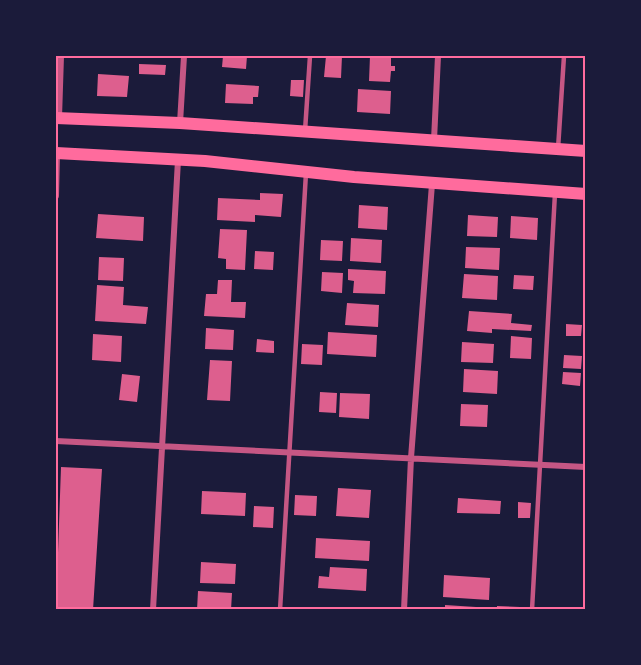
<svg xmlns="http://www.w3.org/2000/svg" width="641" height="665" viewBox="0 0 641 665" font-family="Overpass,sans-serif">
	<style>
		.building { fill: #dd5f8e }
		.lines { fill: none; stroke-linecap: round; stroke-linejoin: round }
		.service { stroke: #c65784; stroke-width: 4.5 }
		.minor { stroke: #c65784; stroke-width: 6 }
		.secondary { stroke: #ff6b9d; stroke-width: 12 }
		.neatline { fill: none; stroke: #ff6b9d; stroke-width: 2 }
	</style>
	<rect width="100%" height="100%" fill="#1b1b3a"/>
	<path class="building" d="M223 56H247L246 69 222 67Z
		M326 56H342L341 78 324 77Z
		M370 56H391V66H395V71H391L390 82 369 81Z
		M139 64 166 65 165 75 139 74Z
		M98 74 129 76 127 97 97 96Z
		M291 80H304L303 97 290 96Z
		M226 84 259 86 258 97H253V104L225 103Z
		M358 89 391 91 390 114 357 112Z
		M260 193 283 194 281 217 255 215V222L217 220 218 198 260 200Z
		M359 205 388 207 387 230 358 228Z
		M98 214 144 217 143 241 96 238Z
		M468 215 498 217 497 237 467 236Z
		M511 216 538 218 537 240 510 238Z
		M220 229 247 230 245 270 226 269V259L218 258Z
		M351 238 382 240 381 263 350 261Z
		M321 240 343 241 342 261 320 260Z
		M466 247 500 248 499 270 465 268Z
		M255 251 274 252 273 270 254 269Z
		M99 257 124 258 123 281 98 280Z
		M348 269 386 271 385 294 353 293 354 281 348 280Z
		M322 272 343 273 342 293 321 291Z
		M464 274 498 276 497 300 462 298Z
		M514 275 534 276 533 290 513 289Z
		M218 280H232L231 302H246L245 318 204 316 206 294H217Z
		M97 285 124 287 123 305 148 307 146 324 95 321Z
		M347 303 379 305 378 327 345 325Z
		M469 311 512 314 511 323 532 325 531 331 492 329V333L467 331Z
		M566 324 582 325 581 336H566Z
		M206 328 234 330 233 350 205 349Z
		M328 332 377 335 376 357 327 354Z
		M93 334 122 336 121 362 92 360Z
		M511 336 532 338 531 359 510 358Z
		M257 339 274 341V353L256 352Z
		M462 342 494 344 493 363 461 362Z
		M302 344 323 345 322 365 301 364Z
		M564 355 582 356 581 369 563 368Z
		M210 360 232 361 230 401 207 400Z
		M464 369 498 371 497 394 463 392Z
		M563 372 581 373 580 386 562 384Z
		M122 374 140 376 137 402 119 400Z
		M320 392 337 393 336 413 319 412Z
		M340 393 370 394 369 419 339 417Z
		M461 404 488 405 487 427 460 426Z
		M61 467 102 469 93 610H56Z
		M338 488 371 490 369 518 336 516Z
		M202 491 246 493 245 516 201 514Z
		M295 495 317 496 316 516 294 515Z
		M458 498 501 501 500 514 457 513Z
		M518 502 531 503 530 518H518Z
		M254 506 274 507 273 528 253 527Z
		M316 538 370 541 369 561 315 558Z
		M201 562 236 564 235 584 200 583Z
		M330 567 367 569 366 591 318 588 319 576 329 577Z
		M444 575 490 578 489 600 443 597Z
		M198 591 232 593 231 610H197Z
		M445 605 476 607V610H445Z
		M497 606 520 607V610H497Z"/>
	<g class="lines">
		<path class="service" d="M305 131 310 56
			M558 149 564 56
			M280 610 306 173
			M532 610 555 193"/>
		<path class="minor" d="M59 118 61 56
			M180 123 184 56
			M434 140 438 56
			M56 196 57 153
			M56 441 586 467
			M153 610 178 160
			M404 610 411 458 432 184"/>
		<path class="secondary" d="M56 118 180 123 586 151
			M56 153 205 161 354 177 586 194"/>
	</g>
	<rect width="641" height="665" fill="none" stroke="#1b1b3a" stroke-width="114"/>
	<rect x="57" y="57" width="527" height="551" class="neatline"/>
</svg>
